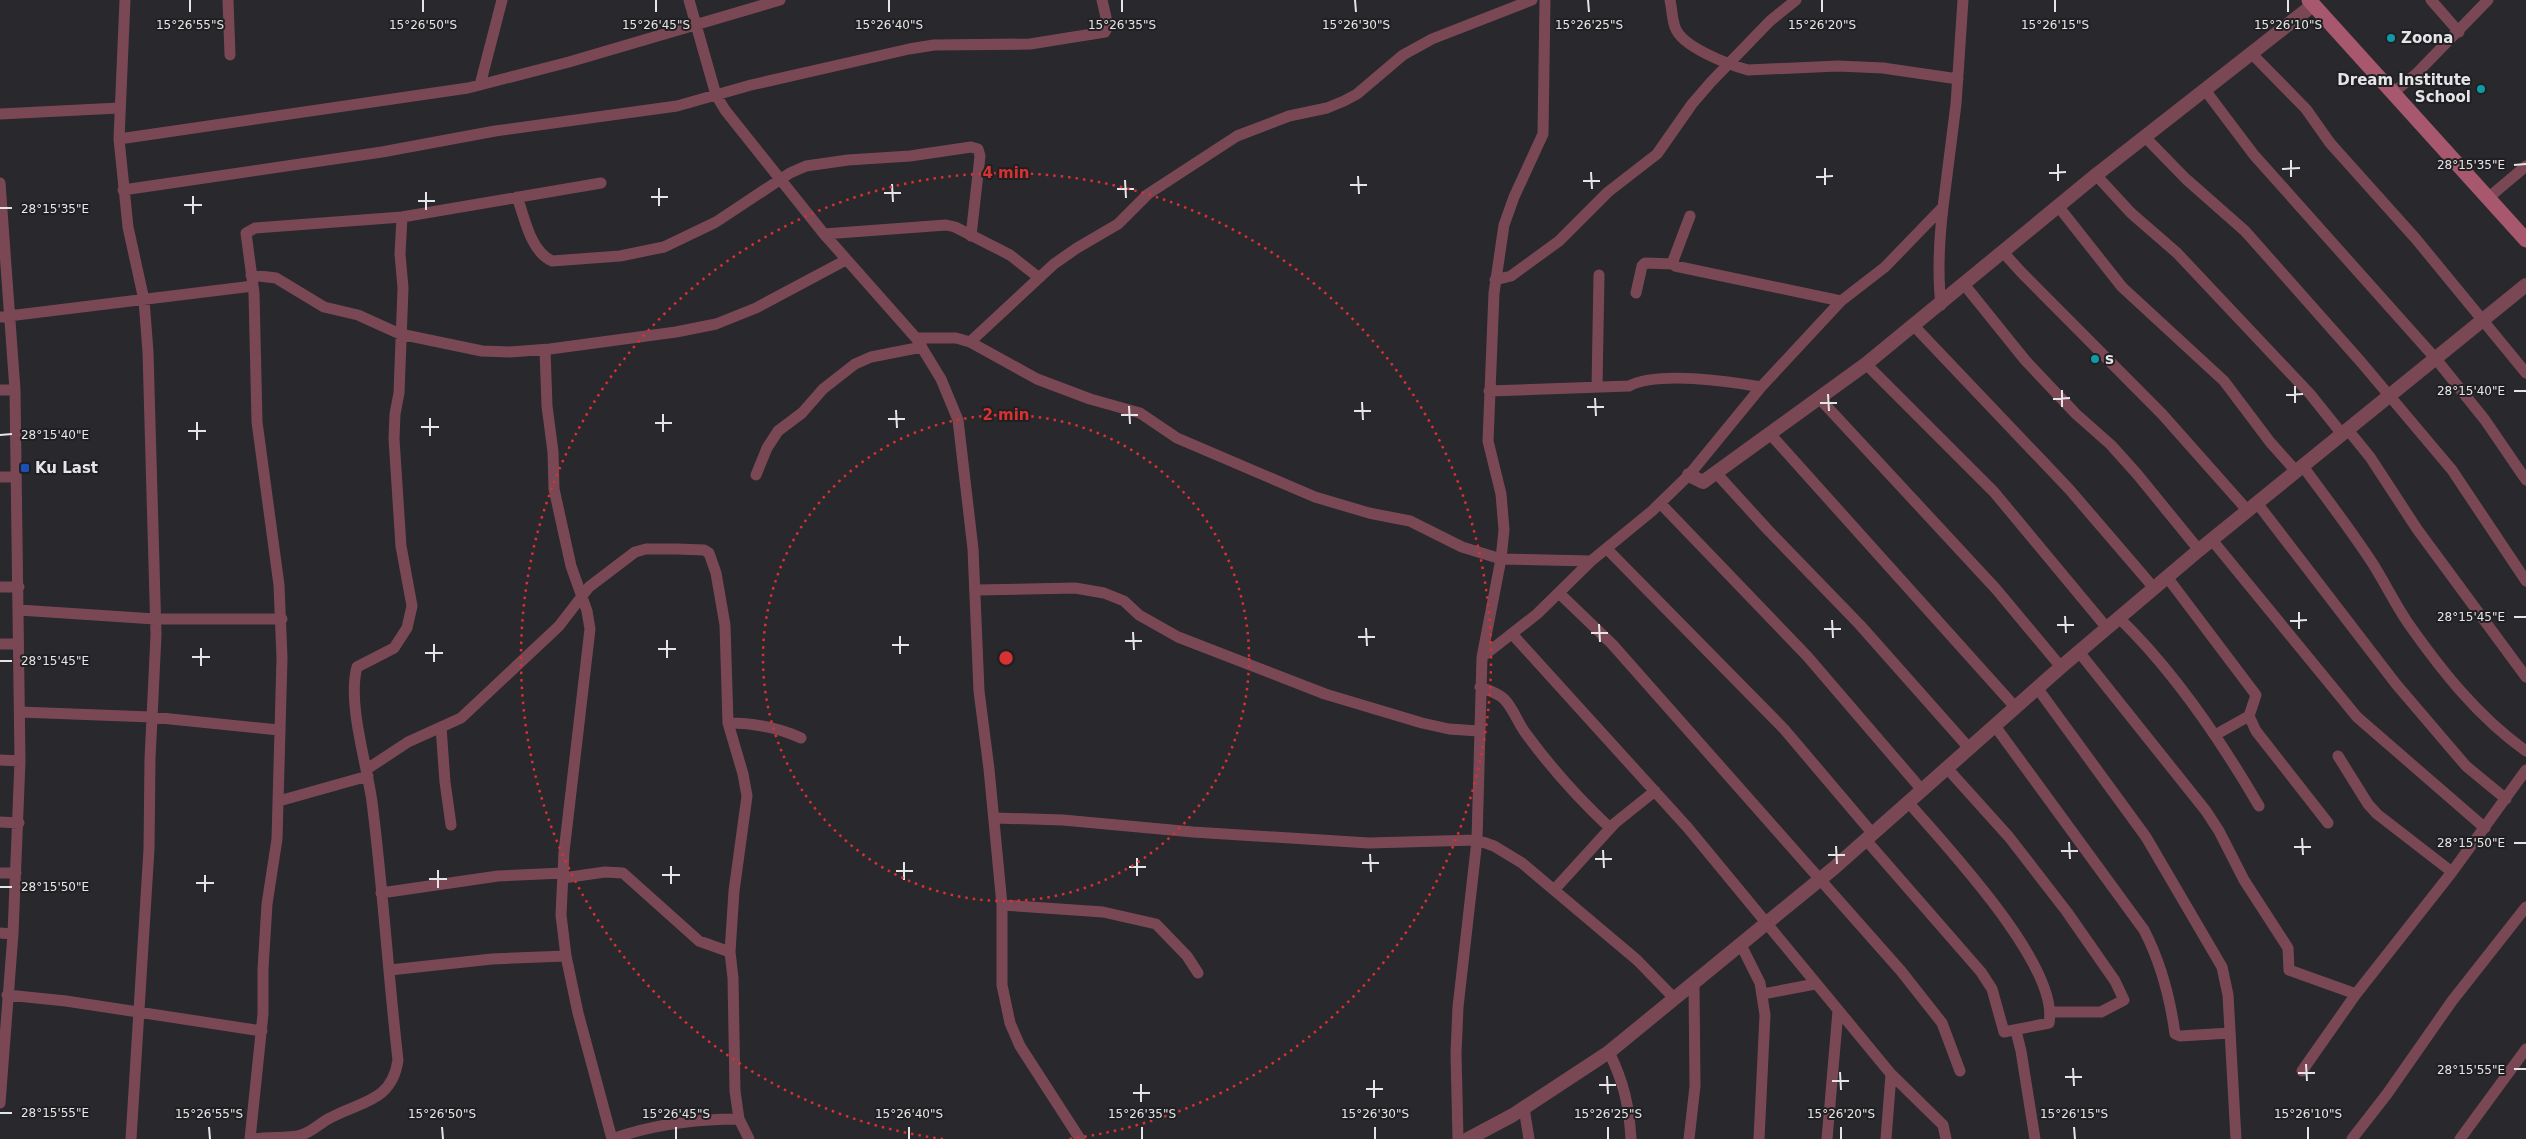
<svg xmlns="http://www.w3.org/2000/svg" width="2526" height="1139" viewBox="0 0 2526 1139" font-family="'DejaVu Sans',sans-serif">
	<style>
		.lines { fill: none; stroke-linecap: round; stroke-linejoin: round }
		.minor { stroke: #7a4855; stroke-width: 11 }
		.tertiary { stroke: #7a4855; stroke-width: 14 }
		.secondary { stroke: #a7576e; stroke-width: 15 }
		.ticks { fill: none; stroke: #e5e5e7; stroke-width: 2 }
		.ring { fill: none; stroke: #d73132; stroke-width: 2.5; stroke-dasharray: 2.5 5 }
		.culture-dot { fill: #0f9aa8; stroke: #201f22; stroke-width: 2 }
		.transit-dot { fill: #1a4fb4; stroke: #201f22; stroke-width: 2 }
		.labels { text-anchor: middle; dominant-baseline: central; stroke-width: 4; stroke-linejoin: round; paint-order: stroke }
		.poi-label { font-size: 15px; font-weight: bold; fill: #e5e5e7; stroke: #201f22; text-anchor: start }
		.ticks-label { font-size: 12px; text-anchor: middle; fill: #e5e5e7; stroke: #201f22; stroke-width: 4; stroke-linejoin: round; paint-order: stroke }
		.centre { fill: #d73132; stroke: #201f22; stroke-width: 2.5 }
		.ring-label { font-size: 15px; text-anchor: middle; font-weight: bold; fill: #d73132; stroke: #201f22; stroke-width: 4; stroke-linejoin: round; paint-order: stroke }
	</style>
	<rect width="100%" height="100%" fill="#29282c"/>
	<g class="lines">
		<path class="minor" d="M125 0 119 139 128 227 144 300 148 352 156 635 150 759 149 849 131 1139
			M228 0 230 55
			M689 0 716 95 725 110 824 234 916 338 941 379 958 420 973 549 979 691 989 769 1002 905V985L1010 1023 1020 1046 1080 1139
			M1670 0C1672 9 1672 19 1675 27 1681 47 1730 65 1748 70L1838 66 1883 68 1958 79
			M2431 0 2459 32
			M2252 54 2306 109 2330 143 2416 239 2526 373
			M480 85 502 0
			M2205 90 2254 155 2436 359 2485 420 2526 480
			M2394 92 2416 74 2488 0
			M0 114 119 108
			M2145 137 2186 179 2245 231 2361 362 2452 470 2526 581
			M119 139 468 88 569 62 780 0
			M2096 175 2131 213 2177 253 2310 394 2342 434
			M0 183 15 390 20 761 13 934 0 1103
			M123 190 382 152 495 131 677 106 751 85 909 49 934 45 1030 44 1105 32 1108 26 1102 0
			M517 197C525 218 530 251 552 261L620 256 664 247 716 222 790 173 806 166 848 160 910 156 971 147 978 149 980 156 971 236
			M2488 198 2526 166
			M2058 206 2122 287 2224 381 2270 442 2295 470
			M1690 216 1673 261 1675 266 1841 301
			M824 234 946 225 955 227 1010 255 1038 277
			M2002 251 2021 272 2162 414 2248 511
			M251 275 276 278 324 307 358 315 400 334 482 351 510 352 550 349 676 332 716 324 756 308 846 260
			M1495 280 1511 276 1559 241 1608 192 1657 154 1692 104 1711 82 1770 21 1796 0
			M1963 283 2025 360 2076 414 2111 445 2137 474 2199 550
			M1636 293 1642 266 1645 263 1673 264
			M1941 305C1937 271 1939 241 1943 207
			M0 317 253 286
			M1914 326 2069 489 2154 588
			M916 338H956L970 342 1037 379 1090 399 1140 413 1177 438 1315 497 1369 513 1410 521 1462 547 1501 559 1591 561 1652 511 1689 475 1761 387 1841 301 1885 267 1943 207 1956 104 1963 0
			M970 342 1054 264 1077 248 1118 224 1148 194 1237 136 1289 116 1327 108 1344 101 1357 94 1403 55 1432 39 1532 0
			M545 350 547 406 553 452 554 489 571 566 587 611 590 629 564 852 561 915 566 956 578 1013 612 1139
			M1866 364 1994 492 2107 628
			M1597 387 1599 275
			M0 390H15
			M1489 391 1629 386C1658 371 1728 381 1761 387
			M1819 398 1996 589 2061 667
			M2348 430 2370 457 2417 529 2526 677
			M1771 435 2016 708
			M2302 465C2326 498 2351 530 2373 564 2385 583 2395 604 2408 623 2441 670 2478 717 2526 751
			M1717 474 1768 530 1860 625 1969 748
			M756 475 767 448 778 431 802 413 823 389 855 364 871 357 922 347
			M0 477H16
			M1660 503 1807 656 1922 790
			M2257 503 2396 684 2466 766 2506 799
			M2212 540 2357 717 2485 828
			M1607 549 1784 729 1873 834
			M2167 577 2256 695 2249 716 2215 735
			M0 587H19
			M976 590 1075 588 1104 593 1124 601 1139 615 1178 637 1325 694 1422 723 1449 729 1479 731
			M1559 593 1612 644 1901 971 1942 1023 1960 1071
			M19 610 155 619H282
			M2119 618C2175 672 2220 739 2259 806
			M1513 635 1688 828 1891 1074 1943 1125 1946 1139
			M0 644H18
			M2079 652 2206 811 2219 831 2244 880 2288 948 2289 970 2356 994
			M1482 657 1537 614 1591 561
			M1480 687C1488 690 1498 693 1504 699 1514 709 1518 724 1527 735 1552 769 1579 799 1610 828
			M2038 689 2146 837 2222 967 2228 995 2236 1139
			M20 712 151 717 279 730
			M2249 716 2256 731 2328 823
			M728 723C754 723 777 727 801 738
			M1995 726 2144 930C2161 963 2170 997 2175 1034L2180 1036 2230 1033
			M441 727 445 782 451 825
			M2338 756 2368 804 2377 814 2452 872
			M0 760 20 761
			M1946 767 2009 837 2067 912 2115 981 2124 1000 2101 1012H2050
			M367 769 408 742 461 718 559 626 589 587 635 552 646 549H677L704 550 709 553 716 573 725 625 728 723 743 774 747 796 734 891 730 952 733 978 735 1091 739 1119 749 1139
			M279 801 368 776
			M995 818 1063 820 1193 832 1369 843 1477 840 1494 846 1522 863 1637 960 1674 998
			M0 822 19 823
			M1866 840 1981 972 1992 989 2004 1032 2049 1023C2060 966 1945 845 1908 802
			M0 873H16
			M563 878 605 872 623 873 699 941 730 952
			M1554 890 1615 823 1655 791
			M381 893 498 876 563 873
			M1002 905 1103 912 1156 924 1187 956 1198 973
			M0 933 13 934
			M1741 945 1760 983 1765 1015 1759 1139
			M390 970 492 959 566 956
			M1763 994 1815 984
			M7 995 66 1001 262 1031
			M2016 1031 2021 1051 2035 1139
			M1609 1052C1624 1083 1629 1105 1631 1139
			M2302 1071 2356 994 2452 872 2526 770
			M1524 1108 1529 1139
			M250 1139 263 1014V969L267 904 277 839 282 658 279 585 257 422 254 293 246 233 255 228 402 217 601 183
			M255 1139C270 1136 286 1139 301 1135 312 1132 320 1123 330 1118 361 1101 392 1102 398 1060 388 974 383 888 372 802 367 764 347 703 357 667L394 648 407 628 412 606 401 546 394 439 395 414 399 393 403 288 400 254 402 217
			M612 1139C654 1124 694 1119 739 1119
			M1458 1139 1456 1053 1458 1007 1477 840 1482 657 1501 559 1504 530 1501 494 1488 441 1494 293 1504 225 1514 197 1543 134 1545 0
			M1689 1139 1695 1086 1694 984
			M1827 1139 1838 1011
			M1886 1139 1891 1074
			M2352 1139 2387 1094 2452 1001 2526 907
			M2460 1139 2526 1049"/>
		<path class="tertiary" d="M1689 475 1703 482 1866 364 2096 175 2313 5
			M1468 1139 1513 1115 1609 1052 1834 868 2061 667 2199 550 2526 285"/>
		<path class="secondary" d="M2309 0 2526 240"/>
	</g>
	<path class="ticks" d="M190 0V12M423 0V12M656 0V12M889 0V12M1122 0V12M1355 0 1356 12M1588 0 1589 12M1822 0V12M2055 0V12M2288 0V12M2291 160V177M2058 164V181M2514 165 2526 164M1825 168V185M2282 169 2300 168M1591 172 1592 189M2049 173 2066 172M1358 176 1359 194M1816 177 1833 176M1125 180 1126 198M1583 181H1600M892 184 893 202M1350 185H1367M659 188V206M1117 189H1134M426 192V210M884 193H901M193 196V214M651 197H668M418 201H435M184 205H202M0 208H12M2295 386V403M2062 390V407M2514 391H2526M1828 394 1829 411M2286 395 2303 394M1595 398 1596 416M2053 399 2070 398M1362 402 1363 420M1820 403H1837M1129 406 1130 424M1587 407H1604M896 410 897 428M1354 411H1371M663 414V432M1121 415H1138M430 418V436M888 419H905M197 422V440M655 423H672M421 427H439M188 431H206M0 435 12 434M2299 612V629M2065 616 2066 633M2514 617H2526M1832 620 1833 638M2290 621 2307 620M1599 624 1600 642M2057 625H2074M1366 628 1367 646M1824 629H1841M1133 632 1134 650M1591 633H1608M900 636V654M1358 637H1375M667 640V658M1125 641H1142M434 644V662M892 645H909M201 648V666M658 649H676M425 653H443M192 657H210M0 661H12M2302 838 2303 855M2069 842 2070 859M2514 843H2526M1836 846 1837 864M2294 847H2311M1603 850 1604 868M2061 851H2078M1370 854 1371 872M1828 855H1845M1137 858V876M1595 859H1612M904 862V880M1362 863H1379M671 866V884M1129 867H1146M438 870V888M896 871H913M205 875V892M662 875H680M429 879H447M196 883H214M0 887H12M2306 1064 2307 1081M2073 1068 2074 1086M2514 1069H2526M1840 1072 1841 1090M2298 1073H2315M1607 1076 1608 1094M2065 1077H2082M1374 1080V1098M1832 1081H1849M1141 1084V1102M1599 1085H1616M1366 1089H1383M1133 1093H1150M0 1113H12M209 1127 210 1139M442 1127 443 1139M676 1127V1139M909 1127V1139M1142 1127V1139M1375 1127V1139M1608 1127V1139M1841 1127V1139M2074 1127 2075 1139M2308 1127V1139"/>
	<g class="ring">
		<circle cx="1006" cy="658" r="243"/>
		<path d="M943 1139A485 485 0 1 1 1069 1139"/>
	</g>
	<g class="culture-dot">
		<circle cx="2391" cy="38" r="5"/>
		<circle cx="2481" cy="89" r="5"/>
		<circle cx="2095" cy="359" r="5"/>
	</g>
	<rect class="transit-dot" x="20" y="463" width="10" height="10" rx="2.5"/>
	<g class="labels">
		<g class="poi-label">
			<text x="2401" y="38">Zoona</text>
			<text x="2471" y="80" text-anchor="end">Dream Institute<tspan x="2471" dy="17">School</tspan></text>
			<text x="2105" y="359">s</text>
			<text x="35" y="468">Ku Last</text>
		</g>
	</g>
	<g class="ticks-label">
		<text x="190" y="29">15°26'55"S</text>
		<text x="423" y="29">15°26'50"S</text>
		<text x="656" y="29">15°26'45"S</text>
		<text x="889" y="29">15°26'40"S</text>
		<text x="1122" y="29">15°26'35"S</text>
		<text x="1356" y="29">15°26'30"S</text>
		<text x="1589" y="29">15°26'25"S</text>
		<text x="1822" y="29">15°26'20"S</text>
		<text x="2055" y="29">15°26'15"S</text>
		<text x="2288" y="29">15°26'10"S</text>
		<text x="2471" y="169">28°15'35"E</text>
		<text x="55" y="213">28°15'35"E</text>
		<text x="2471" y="395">28°15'40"E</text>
		<text x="55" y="439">28°15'40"E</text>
		<text x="2471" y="621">28°15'45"E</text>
		<text x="55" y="665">28°15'45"E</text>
		<text x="2471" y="847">28°15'50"E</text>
		<text x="55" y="891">28°15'50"E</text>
		<text x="2471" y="1074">28°15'55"E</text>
		<text x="55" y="1117">28°15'55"E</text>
		<text x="209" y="1118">15°26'55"S</text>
		<text x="442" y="1118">15°26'50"S</text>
		<text x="676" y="1118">15°26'45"S</text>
		<text x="909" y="1118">15°26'40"S</text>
		<text x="1142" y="1118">15°26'35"S</text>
		<text x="1375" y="1118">15°26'30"S</text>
		<text x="1608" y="1118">15°26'25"S</text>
		<text x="1841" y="1118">15°26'20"S</text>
		<text x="2074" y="1118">15°26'15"S</text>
		<text x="2308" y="1118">15°26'10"S</text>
	</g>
	<circle cx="1006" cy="658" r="8" class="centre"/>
	<g class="ring-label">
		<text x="1006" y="178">4 min</text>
		<text x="1006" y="420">2 min</text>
	</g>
</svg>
